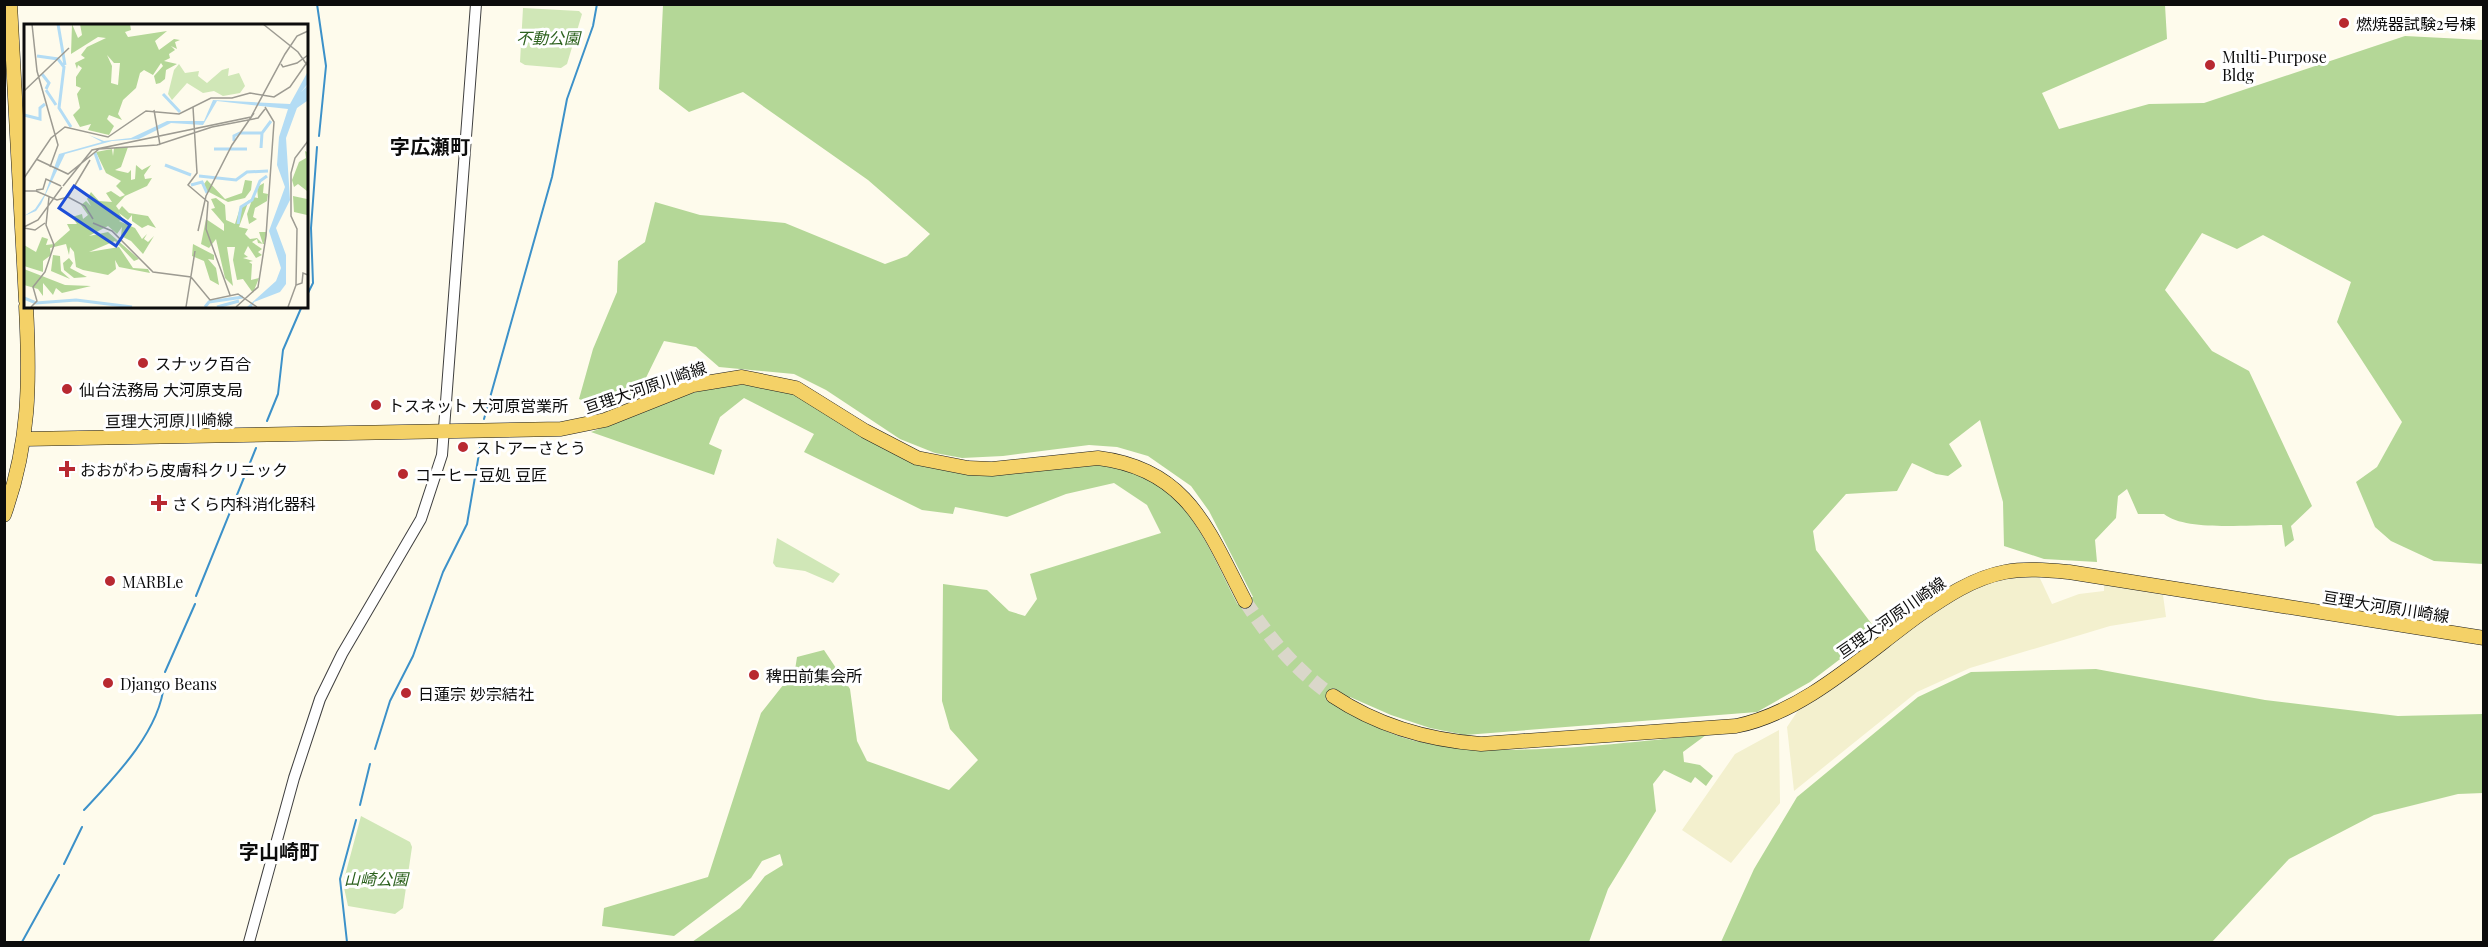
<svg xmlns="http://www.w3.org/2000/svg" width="2488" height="947" viewBox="0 0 2488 947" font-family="'Playfair Display','Noto Sans JP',serif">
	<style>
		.farmland { fill: #f3f0ce }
		.green { fill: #d0e7b7 }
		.forest { fill: #b4d797 }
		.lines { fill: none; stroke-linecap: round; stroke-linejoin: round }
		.stream { stroke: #3c91c9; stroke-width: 2 }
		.primary-tunnel { stroke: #dad7ca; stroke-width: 14; stroke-dasharray: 14 7; stroke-linecap: butt }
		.tertiary-casing { stroke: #3f3f3f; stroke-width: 12 }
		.primary-casing { stroke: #1d1d1d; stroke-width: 15 }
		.tertiary { stroke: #fff; stroke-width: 10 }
		.primary { stroke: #f4d167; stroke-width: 14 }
		.poi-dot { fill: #b82931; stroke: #fff; stroke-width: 2 }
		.labels { text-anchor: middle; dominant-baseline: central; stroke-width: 6; stroke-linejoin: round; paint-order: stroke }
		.poi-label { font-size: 16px; fill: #0c0c0c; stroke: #fff; text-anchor: start }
		.park-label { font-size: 16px; font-style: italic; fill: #2d621f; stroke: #fff }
		.street-label { font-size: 16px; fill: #0c0c0c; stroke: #fff }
		.quarter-label { font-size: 20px; font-weight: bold; fill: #0c0c0c; stroke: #fff }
		.inset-river { fill: none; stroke: #b3dcf4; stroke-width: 3 }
		.inset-road { fill: none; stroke: #9d9b92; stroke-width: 1.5 }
		.view { fill: #1d4ed8; fill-opacity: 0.15; stroke: #1d4ed8; stroke-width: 3 }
		.inset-edge { fill: none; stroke: #0c0c0c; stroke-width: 3 }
	</style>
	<rect width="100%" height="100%" fill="#fefbec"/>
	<path class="farmland" d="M2037 572 2052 604 2079 594 2104 591V583L2163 595 2166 617 2110 626 1970 668 1917 692 1794 791 1787 727 1799 709 1953 597 1991 583Z
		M1779 730 1780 803 1731 863 1682 830 1735 754Z"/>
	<path class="green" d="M523 8 579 11 582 14 567 64 561 68 525 65 520 62Z
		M777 538 840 574 833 583 805 571 776 567 773 563Z
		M361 816 410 842 412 847 403 908 395 914 348 906 343 883Z"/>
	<path class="forest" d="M663 5H2165L2167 39 2042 93 2059 129 2149 104 2204 103 2405 36 2483 40V564L2434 561 2391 541 2375 527 2356 482 2377 467 2402 422 2337 322 2351 282 2263 235 2237 249 2202 233 2165 290 2212 351 2249 371 2312 506 2291 526 2294 540 2285 547 2282 525C2252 524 2186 532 2164 514H2138L2127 489 2118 496 2116 518 2095 540 2097 562 2044 559 2004 546 2003 502 1980 420 1949 444 1962 466 1948 476 1936 474 1912 463 1897 491 1846 494 1813 531 1816 550 1877 631 1810 682 1757 712 1465 735 1430 728 1391 715 1350 697 1349 700C1356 707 1363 718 1371 723 1442 770 1621 742 1706 735L1683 752 1684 762 1700 765 1713 776 1706 786 1695 777 1691 783 1664 770 1653 784 1656 811 1608 889 1589 942H692L740 908 765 876 783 865 780 854 762 861 751 878 674 936 602 926 604 908 708 877 761 713 795 670 797 657 824 650 850 689 857 741 867 761 949 790 978 760 950 729 942 701 943 584 987 590 1009 611 1025 616 1037 599 1030 574 1161 533 1147 505 1114 483 1066 494 1007 517 955 507 953 514 922 510 804 452 814 434 744 398 720 417 709 444 722 450 714 475 591 432C658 407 735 360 806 400 850 425 887 458 938 469 969 476 1001 471 1033 469 1063 466 1097 460 1127 468 1187 485 1212 556 1238 605L1253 597 1209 511 1191 486 1148 456 1117 447 1089 445 1003 456 962 458 935 453 900 439 826 390 794 374 719 367 696 347 664 341 638 394 604 409 579 399 593 349 617 292 618 261 645 242 655 202 700 215 785 223 885 264 907 256 930 234 868 180 743 92 689 112 659 89Z
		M2096 669 2265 700 2398 716 2483 714V793L2458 794 2374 815 2289 859 2212 942H1721L1754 869 1797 797 1918 697 1971 672Z"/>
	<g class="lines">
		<path class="stream" d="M317 4 326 66 319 136
			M306 297 313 283 311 228 317 147
			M484 419 552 177 567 99 593 26 597 4
			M267 421 278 394 283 350 302 306
			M196 596 256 448
			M165 672 195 604
			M375 749 390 701 413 656 443 572 467 524 481 442
			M360 805 370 764
			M84 810C115 777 160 731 164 684
			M64 864 82 827
			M22 942 59 875
			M347 942 340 879 356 820"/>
		<path class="primary-tunnel" d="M1245 601C1270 639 1295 670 1333 696"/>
		<defs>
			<path id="tertiary" d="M249 942 294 778 320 699 342 654 421 519 442 455 476 4"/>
			<path id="primary" d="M10 4 26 301
				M25 439 561 429 605 420 693 385 742 377 796 388 865 431 917 458 968 468 992 469 1098 458C1188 469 1208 530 1245 601
				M4 515C30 443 30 381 26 306
				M1333 696C1378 726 1427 740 1481 744L1736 726C1803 713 1865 654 1919 615 1945 597 1973 578 2005 572 2026 568 2047 570 2069 572L2484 638"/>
		</defs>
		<use href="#tertiary" class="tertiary-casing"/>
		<use href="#primary" class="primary-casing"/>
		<use href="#tertiary" class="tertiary"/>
		<use href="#primary" class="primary"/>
	</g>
	<g class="poi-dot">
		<circle cx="2344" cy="23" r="6"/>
		<circle cx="2210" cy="65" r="6"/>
		<circle cx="143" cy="363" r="6"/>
		<circle cx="67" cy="389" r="6"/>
		<circle cx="376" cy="405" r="6"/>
		<circle cx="463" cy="447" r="6"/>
		<path d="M64 460h6v6h6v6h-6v6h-6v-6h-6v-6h6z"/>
		<circle cx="403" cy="474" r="6"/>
		<path d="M156 494h6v6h6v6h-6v6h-6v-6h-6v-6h6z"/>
		<circle cx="110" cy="581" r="6"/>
		<circle cx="754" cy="675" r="6"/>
		<circle cx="108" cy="683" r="6"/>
		<circle cx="406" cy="693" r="6"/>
	</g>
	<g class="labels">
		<g class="poi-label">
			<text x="2356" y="23">燃焼器試験2号棟</text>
			<text x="2222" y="56">Multi-Purpose<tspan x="2222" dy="18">Bldg</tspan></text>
			<text x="155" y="363">スナック百合</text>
			<text x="79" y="389">仙台法務局 大河原支局</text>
			<text x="388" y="405">トスネット 大河原営業所</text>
			<text x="475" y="447">ストアーさとう</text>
			<text x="80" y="469">おおがわら皮膚科クリニック</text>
			<text x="415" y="474">コーヒー豆処 豆匠</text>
			<text x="172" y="503">さくら内科消化器科</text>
			<text x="122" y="581">MARBLe</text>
			<text x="766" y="675">稗田前集会所</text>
			<text x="120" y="683">Django Beans</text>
			<text x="418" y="693">日蓮宗 妙宗結社</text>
		</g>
		<g class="park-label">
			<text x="548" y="37">不動公園</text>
			<text x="376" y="878">山崎公園</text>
		</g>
		<g class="street-label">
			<text transform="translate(645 387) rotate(-19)">亘理大河原川崎線</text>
			<text transform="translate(169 420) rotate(-1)">亘理大河原川崎線</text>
			<text transform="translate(2386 606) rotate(9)">亘理大河原川崎線</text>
			<text transform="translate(1891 617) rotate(-35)">亘理大河原川崎線</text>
		</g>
		<g class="quarter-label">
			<text x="430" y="145">字広瀬町</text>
			<text x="279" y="850">字山崎町</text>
		</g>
	</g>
	<g transform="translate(24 24)">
		<rect width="284" height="284" fill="#fefbec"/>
		<path d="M155 40 161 49 175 47 174 52 183 59 198 46 205 44 204 52 215 49 221 62 216 69 199 72 190 67 179 69 163 59 148 76 144 70 150 46Z" fill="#d0e7b7"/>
		<path d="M48 0 54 14 58 11 56 0H106L107 6 101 8 104 13 143 7 131 17 135 26 150 15 156 16 151 18 153 25 147 22 151 26 145 30 146 34 140 37 153 40 142 46 141 55 136 59 132 60 130 52 139 42 137 39 129 51 120 46 116 49 112 64 99 76 94 90 98 96 85 91 83 95 90 102 85 111 64 106 67 100 56 103 49 91 56 84 53 70 57 64 52 62V53L58 44 54 41 53 45 51 39 61 34 57 31 63 23 82 14 74 13 47 30ZM83 31 90 39H96L94 61 87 59 88 42ZM104 123 97 143 91 146 104 149 107 146V156L111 155 112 141 118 146 127 141 120 151 121 155 128 154 123 162 101 172 92 182 95 186 98 182 105 189 124 192 132 204 124 201 118 204 108 197V191L104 196 95 189 99 195 95 197 111 204 118 215 123 210 120 215 124 218 130 212 119 230 107 217 97 212 98 203 93 210 84 202 65 212 84 208 115 235 110 237 91 217 65 228 95 223 109 244 124 245 126 249 95 243 91 236 92 245 84 251 59 246 52 243 50 228 46 223 45 231 42 220 26 224 27 231 19 237V248L0 242V221L12 228 18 213 24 215 22 221 30 220 46 206 43 200H53L48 193 58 190 59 195 64 191 57 181 62 177 67 182 63 175 67 168 75 177 88 178 82 169 87 167 96 173 101 171 92 162 97 157 82 149 72 128 88 125 89 132 90 124ZM281 127 283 128V167L274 160 270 163 268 156 275 138 282 134ZM183 156 201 175 218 169 221 156 228 157 227 166 221 174 204 178 183 167 180 160ZM240 159 239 169 244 170 243 177 231 184 229 193 233 195 225 200 223 190 229 173 234 174 233 163ZM269 172 283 175V191L270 188ZM192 174 201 181 202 196 211 200 216 184 225 176 215 203 224 205 221 210 226 215 233 214 239 220 235 208H243L240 220 234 219 233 215 228 218 238 225 234 228 238 231 232 234 224 222 220 230 224 233 219 234 229 237 225 238 228 240 227 256 235 254 229 269 219 255 213 256 209 236 211 223H203L209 262 201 254 192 215 185 224 177 220 182 195 200 207V200L187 185 191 184 187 175ZM169 220 190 231V236L184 235 192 244 195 261 186 256 180 237 168 232ZM29 231 36 232 37 247 46 255 27 247ZM45 234 49 239 46 244 63 253 50 254 40 246 39 239ZM0 245 41 261 67 262 38 269 32 264 29 271 19 259V272L14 265 0 261Z" fill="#b4d797" fill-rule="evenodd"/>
		<path d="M283 49V61L277 68 283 62V77L273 84 262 114 266 176 252 204 262 231V260L256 268 230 278 228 283H223L252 257 257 244 245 207 261 163 253 141 255 113 264 85 193 77 179 101 147 99 115 115 88 117 41 130 17 180 12 187 0 192 11 185 21 170 35 130 78 118 65 111 80 117 107 114 143 97H180L189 76 266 80Z" fill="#b3dcf4"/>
		<path class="inset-river" d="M34 0 41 41M13 32 34 35 40 43 35 84 47 103M18 50 25 59 22 65M22 66 32 81M139 70 156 88M0 91 16 95V84L21 80M210 117V112L216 109H237M237 124 238 109 247 97M190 125H223M71 129 77 146M141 141 167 151M175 152 212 156 223 148 244 147M167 161 178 158 183 169M214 200 217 183 228 176 236 157 243 152M0 274 12 279 52 276 108 283M181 283 185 278 219 273M193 283 215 277"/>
		<path class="inset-road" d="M8 0 13 47 34 121 26 143M239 0 274 28 283 41M257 40 259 43 273 39 284 31M0 67 45 24M169 83 173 149 164 161 184 178 182 205 206 271M130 86 136 121M12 135 44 150 75 125 133 121 188 103 234 94 241 85M0 154 27 114 41 103 84 113 122 87 155 90 187 74H208L226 69 250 73 266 63 284 37M39 162 68 126 227 93 261 30 273 12 284 7M12 166 19 165 22 155 37 162M0 167H12L33 176 44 173M44 173 66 136M44 173 61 182 69 195M69 199 88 207 129 248 167 253 186 276 214 270 233 283M0 203 14 196 38 163M0 204 11 206 21 199M174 207 182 172 208 121 230 89M272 261 273 205 267 192V149L271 134 284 117M7 283 13 277 9 263 21 248 30 221 22 201 25 173M162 283 171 227M212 283 234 263 242 212 250 98 241 83M264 283 272 261 278 259 279 249 284 251"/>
		<path class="view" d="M50 162 106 201 92 222 35 184Z"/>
		<rect width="284" height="284" class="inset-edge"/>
	</g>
	<rect width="2488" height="947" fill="none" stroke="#0c0c0c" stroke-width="12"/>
</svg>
